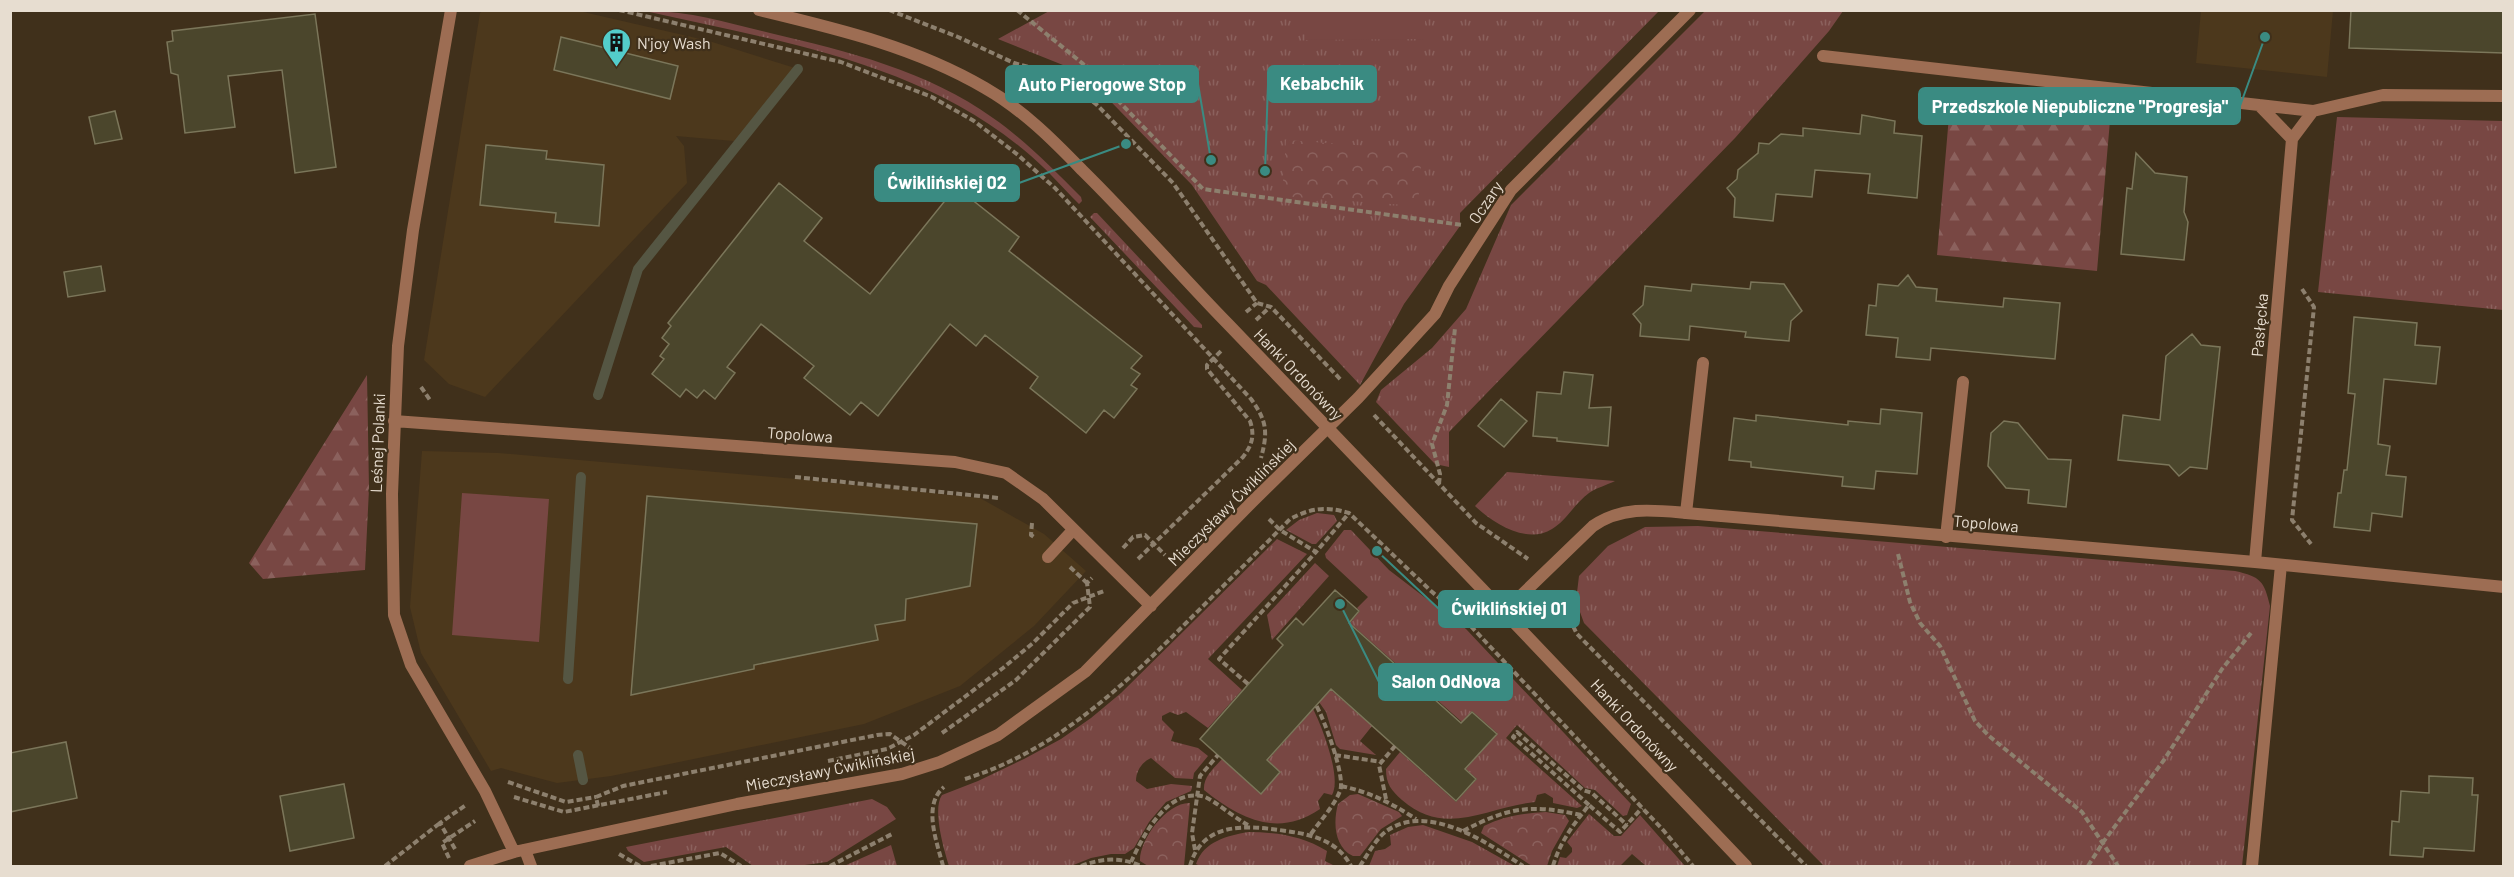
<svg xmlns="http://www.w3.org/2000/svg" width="2514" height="877" viewBox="0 0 2514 877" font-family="Barlow,sans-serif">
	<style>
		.built { fill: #4c381c }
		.grass { fill: url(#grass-tufts) }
		.forest { fill: url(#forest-firs) }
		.park { fill: url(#park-crowns) }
		.pitch { fill: #784743 }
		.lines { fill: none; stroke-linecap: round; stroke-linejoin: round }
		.stream { stroke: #555643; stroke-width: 10 }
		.building { fill: #4b462c; stroke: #7b765a; stroke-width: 1.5 }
		.path { stroke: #8d806e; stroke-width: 4; stroke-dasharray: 6 3; stroke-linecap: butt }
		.service { stroke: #9d6d53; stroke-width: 12 }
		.minor { stroke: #9d6d53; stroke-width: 12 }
		.tertiary { stroke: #9d6d53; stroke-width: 12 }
		.labels { text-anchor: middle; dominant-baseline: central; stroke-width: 4.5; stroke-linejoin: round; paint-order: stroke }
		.poi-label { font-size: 16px; fill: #e7ddd0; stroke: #40301b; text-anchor: start }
		.street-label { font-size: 16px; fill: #e7ddd0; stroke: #40301b }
		.leader { fill: none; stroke: #3a8b82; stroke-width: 2 }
		.callout-dot { fill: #3a8b82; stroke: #40301b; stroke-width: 2 }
		.callout { fill: #3a8b82; stroke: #3a8b82; stroke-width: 2 }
		.callout-label { font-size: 18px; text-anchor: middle; font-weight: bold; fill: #fff }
	</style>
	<defs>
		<pattern id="grass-tufts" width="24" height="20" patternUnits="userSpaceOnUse" patternTransform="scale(1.5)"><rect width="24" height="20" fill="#784743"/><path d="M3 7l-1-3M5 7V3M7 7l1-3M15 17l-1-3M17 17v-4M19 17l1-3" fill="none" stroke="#8b615d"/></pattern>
		<pattern id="forest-firs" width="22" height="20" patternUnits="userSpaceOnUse" patternTransform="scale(1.5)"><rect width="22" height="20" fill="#784743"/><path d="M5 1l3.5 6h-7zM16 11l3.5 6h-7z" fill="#8b615d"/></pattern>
		<pattern id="park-crowns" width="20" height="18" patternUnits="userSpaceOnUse" patternTransform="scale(1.5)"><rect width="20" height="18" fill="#784743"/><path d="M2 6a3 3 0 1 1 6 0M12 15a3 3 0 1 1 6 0" fill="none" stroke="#8b615d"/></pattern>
	</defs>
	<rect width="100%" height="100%" fill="#40301b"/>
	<path class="built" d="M484 10 579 11 709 41 795 68 734 141 676 136 684 146 687 183 485 397 449 384 424 360 480 13Z
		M2201 11H2333L2327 77 2196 63Z
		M422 451 498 453 807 480 980 498 1044 534 1086 571 1034 626 960 686 864 724 611 776 557 783 501 768 491 771 421 653 410 607Z"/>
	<path class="grass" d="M1051 10 1659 11 1460 213V226L1404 304 1360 385 1266 285 1257 281 1192 185 1083 73 998 39Z
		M1706 10 1843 11 1829 31 1735 138 1449 432V467L1435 464 1376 402 1381 390 1432 348 1466 309 1511 205Z
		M645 11C688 10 728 23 770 33 847 51 928 71 993 118 1026 141 1053 169 1081 197L1082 201 1079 204C1061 186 1044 166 1024 150 916 61 777 41 645 11Z
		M2337 117 2503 121V310L2318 292Z
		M1094 213H1097L1202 325V328L1194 327 1090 217Z
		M1507 472 1615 481C1607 485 1596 488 1589 493 1575 503 1566 521 1552 529 1527 545 1493 523 1475 506Z
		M1317 513 1334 515 1337 521 1316 544H1312L1286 530 1299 520Z
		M1698 526 2235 571C2261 577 2264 581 2270 606L2242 866H1824L1584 623 1576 601 1579 576 1608 546 1645 527Z
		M1344 530H1351L1389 570 1466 629 1631 804 1627 815 1623 816 1595 790 1585 788 1517 725 1506 738 1582 806 1577 808 1553 803V798L1545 793 1537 795 1535 802C1487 807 1445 838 1402 800 1391 790 1386 784 1386 769L1400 752 1456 802 1477 779 1466 769 1497 733 1472 711 1462 722 1350 623 1360 611 1357 608 1368 597 1326 558 1325 554Z
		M1277 539 1307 554 1208 659 1242 690 1208 728 1186 712 1178 715 1170 712 1162 716V720L1174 732 1171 741 1198 748 1208 756 1194 773 1193 779 1175 778 1151 758C1142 762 1136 771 1136 781L1147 789 1171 784 1192 786 1191 791 1166 802 1149 822 1134 848 1125 854H1111L1091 858 1071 866H949C944 850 932 809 942 795L978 781 1024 759 1061 739 1091 718 1121 693Z
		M1315 563 1329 576 1272 640 1267 615Z
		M1331 690 1372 726 1360 741 1376 755 1340 749 1336 745 1326 712 1319 702Z
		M1313 709C1322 726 1342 778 1332 795L1324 793 1318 801 1320 809C1278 838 1240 819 1204 790 1203 777 1214 768 1222 759L1261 794 1280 772 1268 760Z
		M872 799 887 807 896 819 827 862 797 866H753L726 847 644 862 628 851 626 847Z
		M1589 814 1614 836H1621L1640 815 1685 866H1646L1632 854 1620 866H1557L1560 857 1566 858 1572 852V848L1567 842Z
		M1423 825 1472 842 1515 866H1369L1375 851 1385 849 1391 845 1390 835 1408 827Z
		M1248 832C1276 832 1303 836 1327 851L1325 861 1335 866H1200L1196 864C1204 841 1227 836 1248 832Z
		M891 845 897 866H844Z"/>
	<path class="forest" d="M1951 93 2111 109 2097 271 1937 255Z
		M367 375 369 489 365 570 263 579 249 563Z"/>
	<path class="park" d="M1286 140 1422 150 1418 206 1282 196Z
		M1358 794 1399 812 1402 816 1381 829 1360 856H1353C1334 847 1333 822 1338 804L1350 795Z
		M1190 803 1184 866H1148L1140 861C1139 840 1167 802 1190 803Z
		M1546 812 1565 815 1569 821 1552 851 1547 866H1532L1481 833 1484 826C1503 816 1525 813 1546 812Z"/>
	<path class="pitch" d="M1305 11H1425V39L1305 40Z
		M462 493 549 499 539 642 452 635Z"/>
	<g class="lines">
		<path class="stream" d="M598 395 638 269 798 69
			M568 679 581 477
			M578 755 583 780"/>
	</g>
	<path class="building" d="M2351 10H2504V53L2349 48Z
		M315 14 336 167 295 173 282 70 228 76 235 127 185 133 178 75 171 73 167 42 173 41 172 31Z
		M561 37 678 66 670 99 554 70Z
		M115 111 122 139 95 144 89 117Z
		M1862 115 1895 121 1894 133 1922 136 1917 198 1868 193 1870 174 1815 170 1812 197 1776 194 1773 221 1734 217 1735 198 1727 188 1737 179 1738 170 1758 153 1759 143 1769 144 1781 134 1803 136V128L1860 134Z
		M486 145 547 151 546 159 604 165 599 226 555 222 556 213 480 205Z
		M2136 153 2155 173 2187 177 2184 212 2188 222 2184 260 2121 254 2127 188 2132 189Z
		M779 183 822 218 804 241 870 294 956 187 1019 237 1009 251 1142 356 1131 368 1140 374 1131 385 1137 389 1114 418 1104 410 1086 433 1030 388 1038 377 985 335 976 346 950 324 878 416 861 402 850 415 804 378 814 366 761 324 727 367 735 373 715 399 704 390 697 398 686 389 680 397 652 374 664 359 660 356 669 344 662 338 671 326 668 323Z
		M101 266 105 291 68 297 64 272Z
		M1908 275 1916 287 1937 289 1936 301 2003 307 2004 298 2060 303 2055 359 1931 348 1930 360 1896 357 1898 338 1866 335 1869 305 1876 306 1878 284 1898 286Z
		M1751 282 1784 284 1802 311 1791 321 1789 341 1745 337 1746 332 1690 326 1689 340 1640 336 1641 324 1633 314 1643 305 1645 286 1691 291 1692 284 1750 289Z
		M2354 317 2417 323 2415 345 2440 347 2436 384 2384 379 2378 444 2390 446 2386 475 2406 477 2402 517 2372 513 2370 531 2334 527 2338 493H2341L2344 470H2347L2355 394 2348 393Z
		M2192 334 2201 345 2220 347 2207 469 2190 467 2179 476 2169 465 2118 460 2123 415 2160 420 2166 356Z
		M1564 372 1593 375 1589 408 1611 407 1608 446 1557 441V438L1533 436 1537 392 1561 394Z
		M1501 399 1527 421 1504 447 1478 426Z
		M1881 409 1922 413 1917 474 1876 471 1874 489 1842 486 1843 477 1751 467V462L1729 460 1734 418 1756 421V415L1848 425V421L1880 424Z
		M2004 421 2018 423 2048 459 2071 460 2066 507 2028 503 2029 490 2006 488 1988 466 1991 433Z
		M647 496 977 524 970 586 906 599 905 620 875 625 878 640 754 665V669L631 695Z
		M1335 590 1359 611 1349 623 1461 723 1472 712 1497 734 1465 769 1476 779 1456 801 1331 689 1267 760 1280 772 1261 794 1200 739 1283 645 1277 639 1296 618 1303 625Z
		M66 742 77 798 10 812V753Z
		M2429 776 2473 778 2472 795H2478L2474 851 2424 848 2423 857 2390 855 2392 821 2399 822 2401 791 2429 793Z
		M344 784 354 838 290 851 280 796Z"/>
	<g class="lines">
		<path class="path" d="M619 10 841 62 932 97 974 121 1018 155 1055 188 1251 399C1267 421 1268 432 1261 458
			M889 10 958 37 1014 63 1048 72 1080 91 1097 105 1173 183 1257 303 1271 307 1342 381
			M1017 10 1082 63 1203 189 1462 225
			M2302 289 2314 307 2292 520 2311 544
			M1246 312 1257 303
			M1256 320 1270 307
			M421 387 430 400
			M1374 415 1476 523 1528 559
			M795 477 999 498
			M1439 484 1440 474 1432 444 1447 405 1455 328
			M1269 519 1280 530 1316 552 1349 513
			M1032 523 1031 535 1034 537
			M1123 548 1133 537 1145 535 1165 555
			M1898 554 1910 602 1920 623 1940 646 1975 721 1989 736 2082 812 2118 866
			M1138 559 1243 457C1252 445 1255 436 1250 421L1207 369V365L1221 351
			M1070 567 1087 583
			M1557 594 1577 634 1806 866
			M1248 684 1219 659 1316 552
			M942 733 1016 680 1090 607 1087 583 1092 578
			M1335 755 1382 762
			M828 761 887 749 914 735 1003 668 1033 643 1073 603 1104 591
			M965 779C1055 751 1121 688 1186 623 1221 588 1256 554 1290 519 1311 508 1326 506 1349 513L1431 591 1466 621 1664 831 1693 866
			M508 782 566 802 596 797
			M1341 786C1370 792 1391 803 1416 819
			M514 797 564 812 667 792
			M1386 799 1379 765 1395 746
			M1589 805 1513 737 1517 732 1583 790 1592 793 1627 825
			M598 806 596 797 623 786 877 735 890 734 910 748
			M1463 831C1509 807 1530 804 1581 815
			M1311 834C1320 821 1334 806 1340 791 1346 777 1324 719 1316 705
			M455 849 440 823 466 805
			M1195 850 1192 833 1200 776 1218 755
			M619 854 640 866
			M449 858 442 843 475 821
			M1131 862C1143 836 1168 786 1205 797 1215 801 1236 819 1248 825
			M385 866 440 823
			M651 866 720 853 741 866
			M830 866 894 833
			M943 866C937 842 922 805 944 787
			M1081 866C1102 858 1121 857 1141 866
			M1190 866C1202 823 1243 825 1279 830 1308 834 1336 838 1351 866
			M1360 866C1368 854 1376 838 1388 830 1429 803 1488 843 1523 866
			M1553 866C1560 842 1573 825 1589 805L1620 832 1642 808
			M2088 866 2104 841 2164 760 2222 669 2251 633"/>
		<path class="service" d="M1686 513 1703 363
			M1946 537 1963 382
			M1048 557 1073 530
			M525 850 531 866"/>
		<path class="minor" d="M451 10 413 230 398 346 392 494 394 615 411 665 485 791 514 852
			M1823 56 2259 105 2292 139 2255 562
			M2259 105 2313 111
			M2292 139 2313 111 2383 95 2504 96
			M394 421 955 462 1006 473 1043 499 1151 606
			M1504 612 1593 526C1622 506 1653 510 1686 513L2255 562 2504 587
			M470 866 514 852 737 804 902 774 940 762 998 735 1085 672 1252 502 1358 398 1435 314 1449 286 1511 190 1690 10
			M2252 866 2281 565"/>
		<path class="tertiary" d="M759 10C838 29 915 47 985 88 1022 109 1053 140 1082 170 1133 220 1179 274 1229 325 1402 505 1574 685 1746 866"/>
	</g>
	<defs>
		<symbol id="building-pin" viewBox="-11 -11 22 30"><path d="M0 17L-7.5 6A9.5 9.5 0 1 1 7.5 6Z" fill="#53cdcb" stroke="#40301b"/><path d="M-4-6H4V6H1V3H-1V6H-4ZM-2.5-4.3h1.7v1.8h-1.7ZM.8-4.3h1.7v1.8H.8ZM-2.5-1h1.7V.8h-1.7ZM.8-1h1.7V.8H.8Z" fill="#111"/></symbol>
	</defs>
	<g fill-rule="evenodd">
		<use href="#building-pin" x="600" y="26" width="33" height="45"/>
	</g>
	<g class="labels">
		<g class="poi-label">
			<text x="637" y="42">N'joy Wash</text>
		</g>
		<g class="street-label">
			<text transform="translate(1485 202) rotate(-56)">Oczary</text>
			<text transform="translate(2259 325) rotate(-85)">Pasłęcka</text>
			<text transform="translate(1299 374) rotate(46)">Hanki Ordonówny</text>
			<text transform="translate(800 434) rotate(4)">Topolowa</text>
			<text transform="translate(377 443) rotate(-88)">Leśnej Polanki</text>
			<text transform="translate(1231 502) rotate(-45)">Mieczysławy Ćwiklińskiej</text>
			<text transform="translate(1986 523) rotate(5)">Topolowa</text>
			<text transform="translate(1635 725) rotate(47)">Hanki Ordonówny</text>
			<text transform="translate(830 769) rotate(-11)">Mieczysławy Ćwiklińskiej</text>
		</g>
	</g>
	<path class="leader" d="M1265 171L1268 84M1211 160L1198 84M2265 37L2240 106M1126 144L1019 183M1377 551L1439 609M1340 604L1379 682"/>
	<g class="callout-dot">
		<circle cx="1265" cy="171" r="6"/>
		<circle cx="1211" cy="160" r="6"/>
		<circle cx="2265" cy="37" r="6"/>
		<circle cx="1126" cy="144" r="6"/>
		<circle cx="1377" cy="551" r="6"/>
		<circle cx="1340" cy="604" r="6"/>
	</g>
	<g class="callout">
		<rect x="1268" y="66" width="108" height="36" rx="6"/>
		<rect x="1006" y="66" width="192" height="36" rx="6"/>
		<rect x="1919" y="88" width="321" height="36" rx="6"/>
		<rect x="875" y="165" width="144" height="36" rx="6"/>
		<rect x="1439" y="591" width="140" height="36" rx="6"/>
		<rect x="1379" y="664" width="133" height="36" rx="6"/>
	</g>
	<g class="callout-label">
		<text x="1322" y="90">Kebabchik</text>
		<text x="1102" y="91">Auto Pierogowe Stop</text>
		<text x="2080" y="113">Przedszkole Niepubliczne "Progresja"</text>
		<text x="947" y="189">Ćwiklińskiej 02</text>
		<text x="1509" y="615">Ćwiklińskiej 01</text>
		<text x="1446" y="688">Salon OdNova</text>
	</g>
	<rect width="2514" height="877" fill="none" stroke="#e7ddd0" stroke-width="24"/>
</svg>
